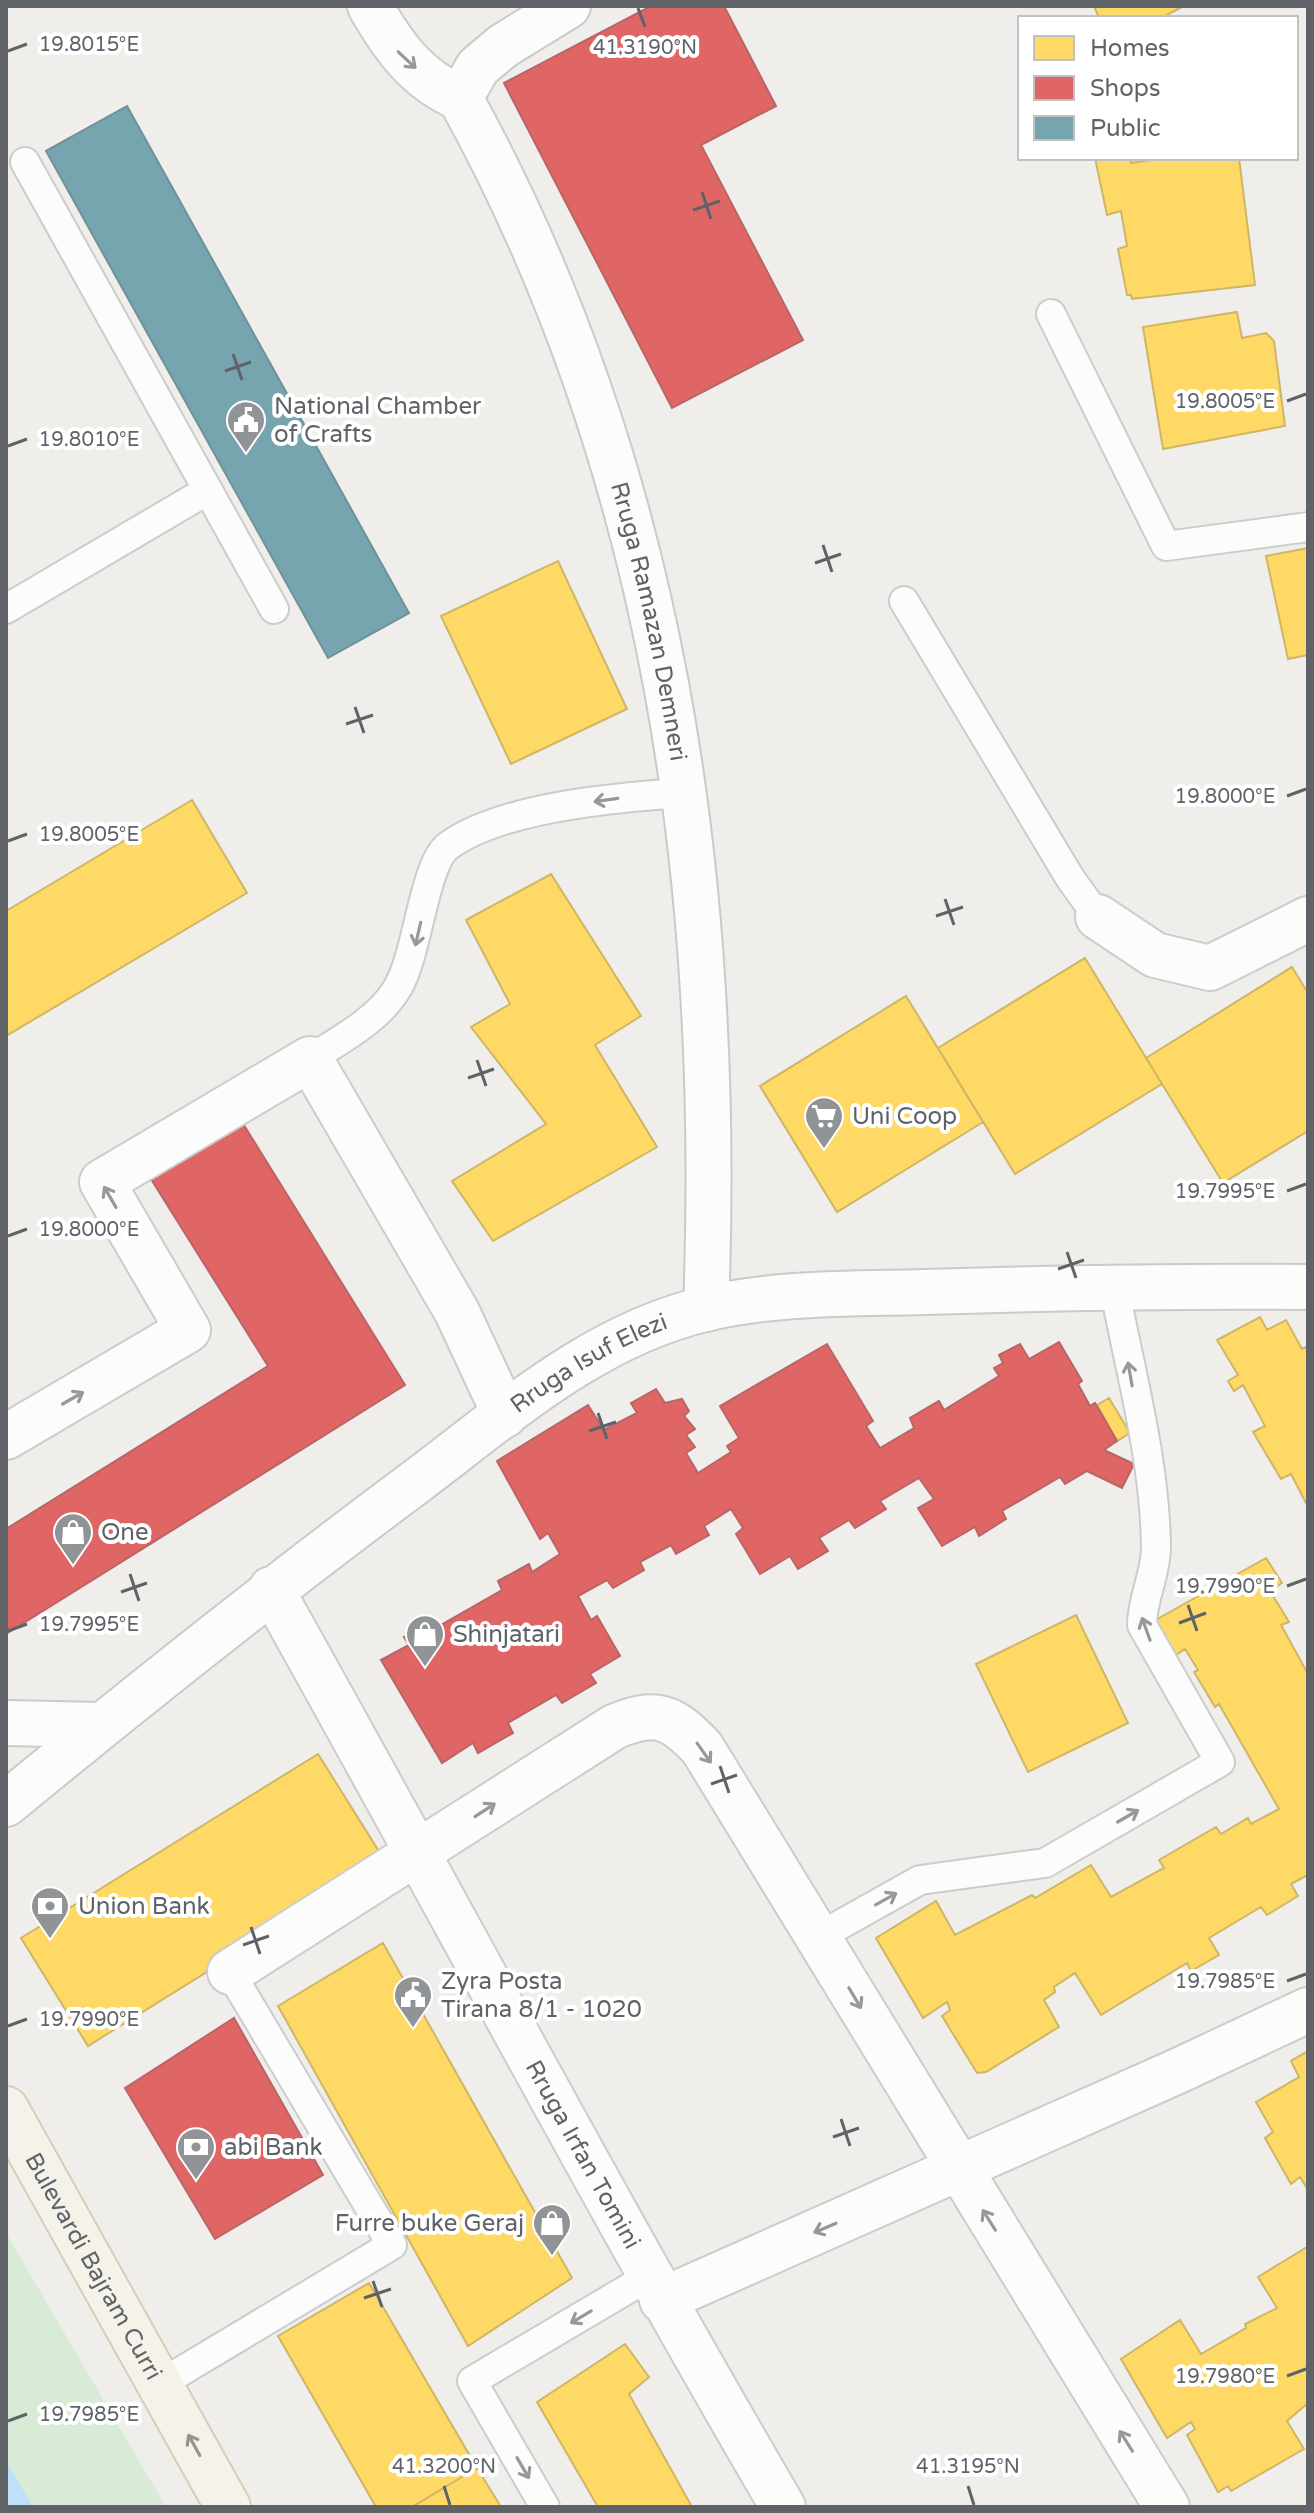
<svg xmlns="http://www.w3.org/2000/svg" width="1314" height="2513" viewBox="0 0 1314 2513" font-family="'Varela Round',sans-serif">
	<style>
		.park { fill: #d8ebd6 }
		.water { fill: #bfe0f9 }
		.homes { fill: #ffd966; stroke: #cfb667; stroke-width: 2 }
		.shops { fill: #e06666; stroke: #b96567; stroke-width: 2 }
		.public { fill: #76a5af; stroke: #6f919a; stroke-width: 2 }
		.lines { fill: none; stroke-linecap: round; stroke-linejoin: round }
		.lane-casing { stroke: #cbcccc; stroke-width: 32 }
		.street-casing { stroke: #cbcccc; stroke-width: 48 }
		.secondary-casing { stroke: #cacacb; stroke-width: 48 }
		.primary-casing { stroke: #d7ceb8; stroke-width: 48 }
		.lane { stroke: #fdfcfc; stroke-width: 28 }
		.street { stroke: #fdfcfc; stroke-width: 44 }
		.secondary { stroke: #fdfcfc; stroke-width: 44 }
		.primary { stroke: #f4f2e9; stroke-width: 44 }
		.oneway { stroke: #96999c }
		.oneway2 { stroke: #939595 }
		.ticks { fill: none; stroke: #5f6368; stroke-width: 3 }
		.labels { text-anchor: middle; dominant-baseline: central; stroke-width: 8; stroke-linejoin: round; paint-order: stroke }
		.poi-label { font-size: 24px; fill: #5f6368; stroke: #fff; text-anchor: start }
		.street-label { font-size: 24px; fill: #5f6368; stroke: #fff }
		.ticks-label { font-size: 20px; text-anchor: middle; fill: #5f6368; stroke: #fff; stroke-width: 8; stroke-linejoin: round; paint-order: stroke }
	</style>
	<rect width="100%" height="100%" fill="#efeeea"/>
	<path class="park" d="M6 2233 166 2507H33L6 2460Z"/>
	<path class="water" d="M6 2460 33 2507H6Z"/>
	<path class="homes" d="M1094 6H1184L1161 18H1099Z
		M1095 158H1130L1131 163 1164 158H1239L1255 285 1132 299 1131 295H1127L1118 249 1127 246 1121 211 1107 215Z
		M1237 312 1242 338 1266 333 1274 341 1285 426 1163 449 1143 327Z
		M1308 548V655L1288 659 1266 556Z
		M558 561 627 709 511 764 441 616Z
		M192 800 247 893 6 1036V911Z
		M551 874 641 1016 595 1045 657 1147 493 1241 452 1181 546 1124 471 1027 510 1004 466 920Z
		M1085 958 1162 1084 1015 1174 938 1048Z
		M1292 967 1308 993V1131L1223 1183 1146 1058Z
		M906 996 983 1122 837 1212 760 1086Z
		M1260 1317 1267 1330 1286 1320 1302 1349 1308 1346V1507L1291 1474 1281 1479 1253 1432 1265 1426 1243 1385 1234 1391 1228 1381 1238 1375 1217 1340Z
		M1109 1398 1130 1433 1117 1441 1097 1405Z
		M1266 1558 1282 1583 1270 1591 1289 1622 1281 1625 1308 1674V1875L1291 1884 1298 1896 1267 1915 1261 1907 1209 1938 1219 1955 1191 1971 1187 1963 1101 2015 1075 1973 1054 1987 1055 1992 1044 2000 1059 2027 986 2072 977 2073 942 2016 950 2010 947 2002 923 2018 876 1938 936 1901 955 1935 1032 1895 1035 1898 1091 1865 1111 1897 1164 1868 1159 1860 1216 1827 1221 1834 1248 1818 1251 1824 1279 1809 1219 1704 1215 1707 1194 1672 1198 1670 1185 1649 1173 1657 1152 1622Z
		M1076 1615 1128 1723 1028 1772 976 1664Z
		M318 1754 385 1861 88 2046 21 1938Z
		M383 1943 572 2278 468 2346 278 2006Z
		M1308 2051V2190L1300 2177 1291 2184 1265 2138 1273 2132 1256 2102 1299 2077 1291 2061Z
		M1307 2247 1308 2403 1287 2421 1304 2449 1231 2491 1228 2486 1218 2492 1187 2435 1195 2429 1191 2422 1167 2438 1121 2359 1180 2320 1201 2354 1246 2328 1245 2324 1277 2308 1258 2277Z
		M369 2283 477 2468 412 2507H376L278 2336Z
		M625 2344 649 2377 629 2394 692 2507H598L537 2402Z
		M477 2468 501 2507H412Z"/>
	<path class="shops" d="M651 6H724L776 106 701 145 803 340 672 408 504 83Z
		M242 1122 405 1385 6 1634V1529L268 1366 151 1179Z
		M1059 1342 1082 1381 1078 1384 1090 1406 1095 1403 1117 1441 1104 1450 1134 1464 1122 1488 1087 1471 1065 1484 1060 1477 1002 1511 1006 1519 979 1536 975 1527 942 1546 918 1508 934 1499 919 1478 880 1501 886 1509 855 1528 849 1520 819 1538 828 1551 798 1569 790 1556 760 1574 736 1534 743 1528 731 1509 704 1526 709 1535 676 1554 671 1545 640 1562 644 1570 613 1588 607 1580 578 1596 591 1620 597 1616 620 1656 590 1674 596 1683 562 1703 556 1695 508 1723 513 1733 478 1753 473 1743 442 1763 381 1660 409 1645 404 1637 435 1620 439 1626 502 1590 498 1581 529 1564 532 1572 560 1554 548 1533 540 1539 497 1461 588 1405 604 1430 637 1413 631 1403 656 1389 665 1403 682 1399 689 1411 684 1416 695 1429 686 1435 695 1447 686 1453 698 1473 731 1452 727 1446 739 1438 720 1406 827 1344 873 1421 866 1426 880 1448 914 1428 910 1418 939 1401 944 1410 999 1376 994 1368 1003 1363 999 1355 1020 1344 1029 1359Z
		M234 2018 323 2175 215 2239 125 2088Z"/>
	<path class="public" d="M127 106 409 613 328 658 46 151Z"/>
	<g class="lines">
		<defs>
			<path id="lane" d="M25 162 274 609
				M1051 314 1166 546 1308 527
				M904 601 1070 878 1098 917
				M6 609 208 490
				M310 1059C340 1040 380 1019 398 987 418 953 424 864 448 846 501 807 619 797 683 793
				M818 1937 920 1880 1045 1863 1220 1762 1142 1625C1142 1598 1156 1575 1156 1547 1155 1460 1130 1371 1114 1286
				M160 2384 392 2245 230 1972
				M545 2507 472 2381 648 2277"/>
			<g id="street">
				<path d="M370 6C393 46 416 79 460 98"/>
				<path d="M1098 917 1155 955 1210 968 1308 919"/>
				<path d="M6 1437 188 1330 102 1182 310 1059 457 1312 505 1415"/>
				<path id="s1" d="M271 1589C443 1895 606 2205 783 2507"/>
				<path d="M230 1972 614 1727C656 1709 672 1716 702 1748L1167 2507"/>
				<path d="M662 2300 1180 2070 1308 2010"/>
			</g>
			<g id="secondary">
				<path id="s2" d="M568 6 503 46 478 67 460 98C666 471 722 888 706 1309"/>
				<path d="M6 1723 102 1725"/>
				<path id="s3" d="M6 1804C141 1693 277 1585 417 1481 506 1414 594 1335 705 1309 776 1292 853 1294 925 1292 1053 1288 1180 1286 1308 1287"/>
			</g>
			<g id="primary">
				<path id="s4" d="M6 2109 228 2507"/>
			</g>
		</defs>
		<use href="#lane" class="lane-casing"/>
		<use href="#street" class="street-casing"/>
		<use href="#secondary" class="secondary-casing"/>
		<use href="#primary" class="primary-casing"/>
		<use href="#lane" class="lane"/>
		<use href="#street" class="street"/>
		<use href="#secondary" class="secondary"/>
		<use href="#primary" class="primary"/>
	</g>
	<defs><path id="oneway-shaft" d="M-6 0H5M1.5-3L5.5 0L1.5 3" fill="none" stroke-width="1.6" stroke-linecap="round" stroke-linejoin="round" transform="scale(2)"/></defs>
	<g class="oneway">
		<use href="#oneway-shaft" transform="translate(407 60) rotate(43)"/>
		<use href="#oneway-shaft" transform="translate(606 800) rotate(172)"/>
		<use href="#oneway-shaft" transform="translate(418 934) rotate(103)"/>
		<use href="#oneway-shaft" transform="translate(110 1197) rotate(-120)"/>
		<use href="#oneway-shaft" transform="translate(1130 1374) rotate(-100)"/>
		<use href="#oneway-shaft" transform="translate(73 1398) rotate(-30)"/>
		<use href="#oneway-shaft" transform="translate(1146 1629) rotate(-110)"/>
		<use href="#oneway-shaft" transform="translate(704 1753) rotate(55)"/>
		<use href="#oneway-shaft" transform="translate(485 1810) rotate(-33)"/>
		<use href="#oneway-shaft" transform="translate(1128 1816) rotate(-30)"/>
		<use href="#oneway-shaft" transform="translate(886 1899) rotate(-29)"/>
		<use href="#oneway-shaft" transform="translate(855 1998) rotate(59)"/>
		<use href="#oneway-shaft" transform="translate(989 2220) rotate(-122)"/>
		<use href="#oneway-shaft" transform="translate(825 2228) rotate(157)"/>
		<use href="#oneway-shaft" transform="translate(581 2317) rotate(149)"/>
		<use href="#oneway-shaft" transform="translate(1126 2441) rotate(-122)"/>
		<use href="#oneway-shaft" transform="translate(523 2468) rotate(60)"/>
	</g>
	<use class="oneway2" href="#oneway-shaft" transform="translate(194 2445) rotate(-119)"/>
	<path class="ticks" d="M638 8 645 27M8 51 27 44M702 192 711 219M693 210 720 201M233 354 242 380M225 371 251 362M1287 401 1306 394M8 446 27 439M823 545 832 572M815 563 841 554M355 707 364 733M346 724 373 715M1287 796 1306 789M8 841 27 834M945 899 954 925M936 916 963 907M477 1060 486 1086M468 1078 494 1069M1287 1191 1306 1184M8 1236 27 1229M1067 1252 1076 1278M1058 1269 1084 1260M598 1413 607 1439M589 1431 616 1422M130 1574 139 1601M1287 1586 1306 1579M121 1592 147 1583M1188 1605 1197 1631M1179 1623 1206 1613M8 1631 27 1624M720 1766 729 1793M711 1784 737 1775M251 1927 260 1954M243 1945 269 1936M1287 1981 1306 1974M8 2026 27 2019M841 2119 850 2146M833 2137 859 2128M373 2281 382 2307M364 2298 391 2289M1287 2376 1306 2369M8 2421 27 2414M444 2486 450 2505M968 2486 974 2505"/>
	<defs>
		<symbol id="civic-pin" viewBox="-11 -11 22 30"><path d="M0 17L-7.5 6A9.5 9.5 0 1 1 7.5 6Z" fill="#919496" stroke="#fff"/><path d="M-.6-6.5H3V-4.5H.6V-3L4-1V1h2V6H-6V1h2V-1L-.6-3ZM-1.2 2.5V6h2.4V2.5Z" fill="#fff"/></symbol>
		<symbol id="supermarket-pin" viewBox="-11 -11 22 30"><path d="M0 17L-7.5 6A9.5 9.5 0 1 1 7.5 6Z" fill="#919496" stroke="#fff"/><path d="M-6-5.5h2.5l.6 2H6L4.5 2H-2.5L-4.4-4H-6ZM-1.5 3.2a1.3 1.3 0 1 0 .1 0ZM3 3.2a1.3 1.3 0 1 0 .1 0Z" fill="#fff"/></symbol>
		<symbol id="shop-pin" viewBox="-11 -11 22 30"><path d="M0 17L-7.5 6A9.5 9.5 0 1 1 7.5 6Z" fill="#919496" stroke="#fff"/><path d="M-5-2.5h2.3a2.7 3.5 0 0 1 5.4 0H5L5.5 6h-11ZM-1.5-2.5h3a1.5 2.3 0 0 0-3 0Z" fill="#fff"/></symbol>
		<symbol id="bank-pin" viewBox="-11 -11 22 30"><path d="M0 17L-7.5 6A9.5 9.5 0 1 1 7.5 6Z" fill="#919496" stroke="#fff"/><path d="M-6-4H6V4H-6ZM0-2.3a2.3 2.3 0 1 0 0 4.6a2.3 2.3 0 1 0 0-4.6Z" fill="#fff"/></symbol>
	</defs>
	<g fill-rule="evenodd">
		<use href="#civic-pin" x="224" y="398" width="44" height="60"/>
		<use href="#supermarket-pin" x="802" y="1094" width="44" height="60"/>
		<use href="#shop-pin" x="51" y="1510" width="44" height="60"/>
		<use href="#shop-pin" x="403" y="1612" width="44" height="60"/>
		<use href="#bank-pin" x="28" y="1884" width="44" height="60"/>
		<use href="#civic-pin" x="391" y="1973" width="44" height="60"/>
		<use href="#bank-pin" x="174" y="2125" width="44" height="60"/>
		<use href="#shop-pin" x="530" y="2201" width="44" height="60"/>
	</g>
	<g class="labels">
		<g class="poi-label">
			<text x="274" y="406">National Chamber<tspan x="274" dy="28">of Crafts</tspan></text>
			<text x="852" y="1116">Uni Coop</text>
			<text x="101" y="1532">One</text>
			<text x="453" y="1634">Shinjatari</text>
			<text x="78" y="1906">Union Bank</text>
			<text x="441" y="1981">Zyra Posta<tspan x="441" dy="28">Tirana 8/1 - 1020</tspan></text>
			<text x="224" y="2147">abi Bank</text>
			<text x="524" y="2223" text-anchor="end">Furre buke Geraj</text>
		</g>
		<g class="street-label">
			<text stroke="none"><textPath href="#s2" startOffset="704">Rruga Ramazan Demneri</textPath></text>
			<text stroke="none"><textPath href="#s3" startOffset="732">Rruga Isuf Elezi</textPath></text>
			<text stroke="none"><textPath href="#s1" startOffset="646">Rruga Irfan Tomini</textPath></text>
			<text stroke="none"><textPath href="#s4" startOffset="180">Bulevardi Bajram Curri</textPath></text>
		</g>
	</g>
	<g class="ticks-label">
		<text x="89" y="51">19.8015°E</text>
		<text x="645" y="54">41.3190°N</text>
		<text x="1225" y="408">19.8005°E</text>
		<text x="89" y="446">19.8010°E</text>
		<text x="1225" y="803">19.8000°E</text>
		<text x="89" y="841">19.8005°E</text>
		<text x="1225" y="1198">19.7995°E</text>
		<text x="89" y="1236">19.8000°E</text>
		<text x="1225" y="1593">19.7990°E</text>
		<text x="89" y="1631">19.7995°E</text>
		<text x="1225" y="1988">19.7985°E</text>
		<text x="89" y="2026">19.7990°E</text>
		<text x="1225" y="2383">19.7980°E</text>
		<text x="89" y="2421">19.7985°E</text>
		<text x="444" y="2473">41.3200°N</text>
		<text x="968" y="2473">41.3195°N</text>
	</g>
	<rect width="1314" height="2513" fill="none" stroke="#5f6368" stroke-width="16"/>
	<rect x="1018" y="16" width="280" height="144" fill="#ffffff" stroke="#bfc1c3" stroke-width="2"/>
	<rect x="1034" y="36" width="40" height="24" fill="#ffd966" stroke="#bfc1c3" stroke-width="2"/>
	<text x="1090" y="56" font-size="24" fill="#5f6368">Homes</text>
	<rect x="1034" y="76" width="40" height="24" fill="#e06666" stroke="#bfc1c3" stroke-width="2"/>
	<text x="1090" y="96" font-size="24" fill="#5f6368">Shops</text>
	<rect x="1034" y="116" width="40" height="24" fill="#76a5af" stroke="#bfc1c3" stroke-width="2"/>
	<text x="1090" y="136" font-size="24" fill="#5f6368">Public</text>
</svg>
